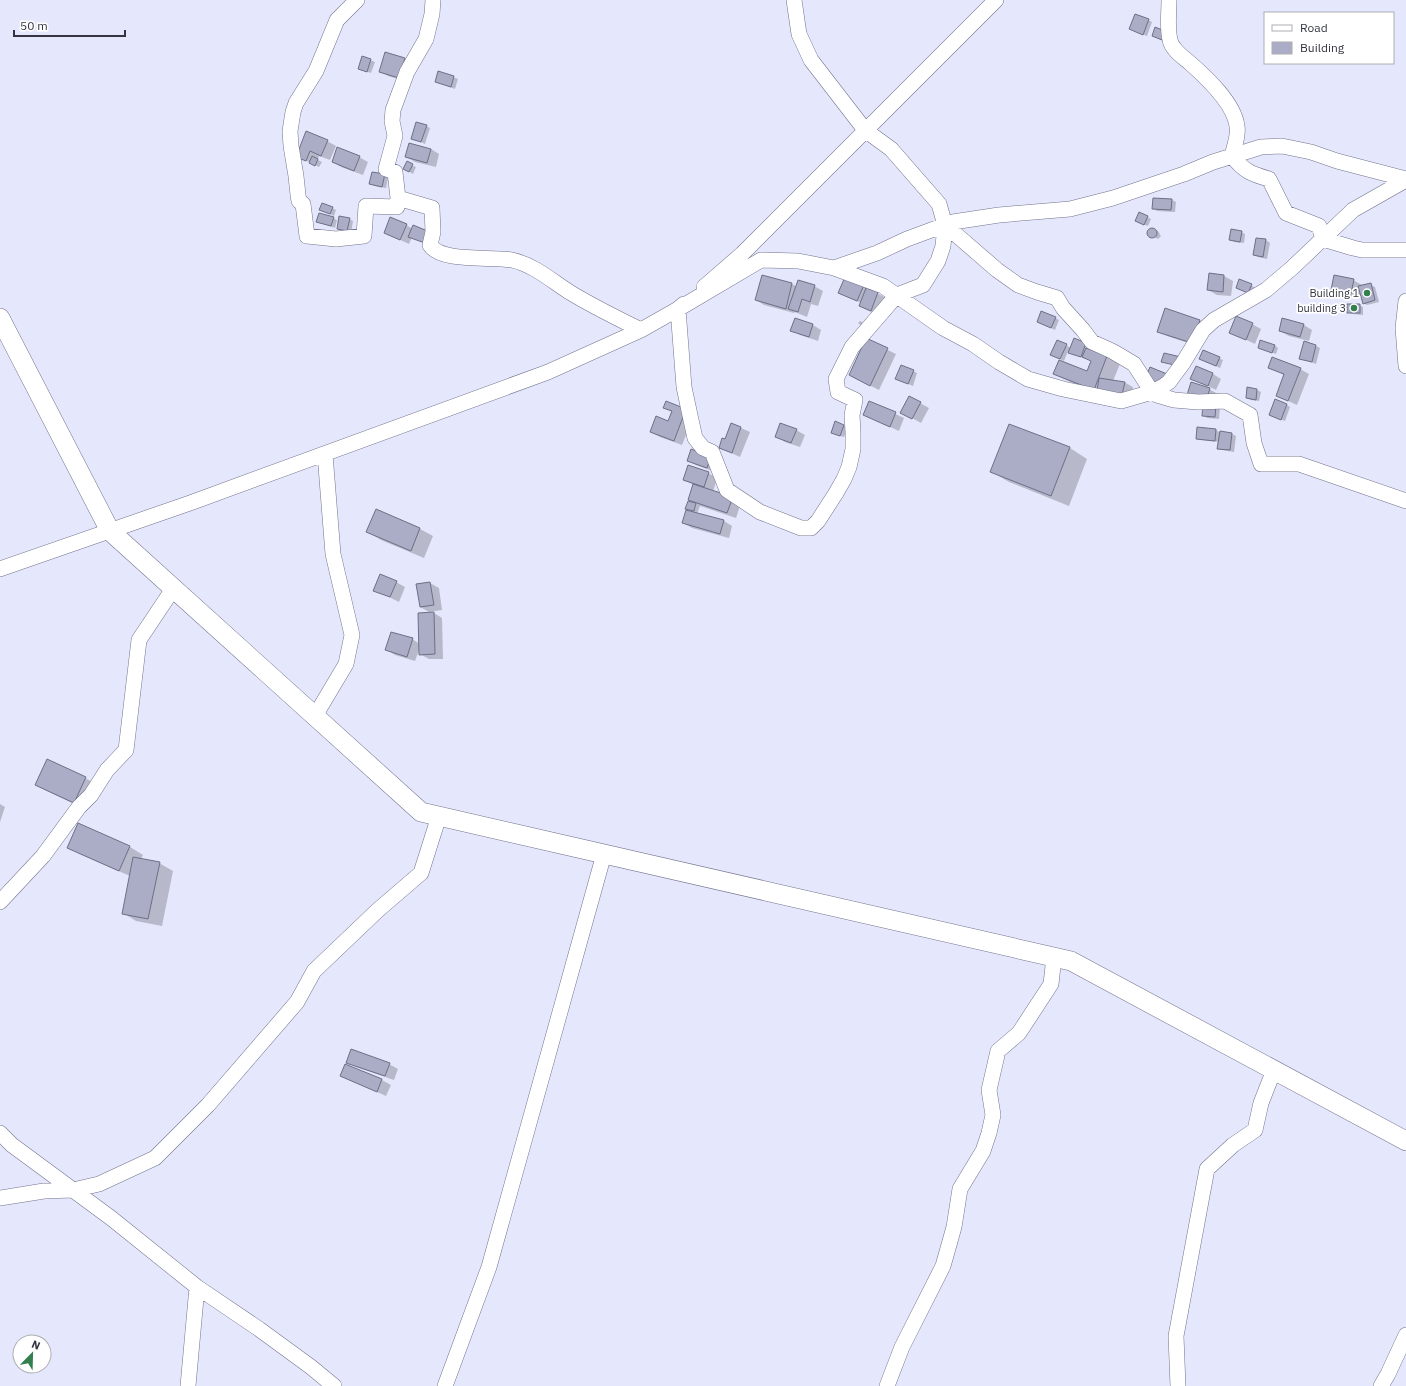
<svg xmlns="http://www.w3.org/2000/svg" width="1406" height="1386" viewBox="0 0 1406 1386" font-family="'IBM Plex Sans',sans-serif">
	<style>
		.shadow { fill: #0003 }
		.building { fill: #abadc7; stroke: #6d6f87 }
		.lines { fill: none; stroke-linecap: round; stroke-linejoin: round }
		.minor-casing { stroke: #72748c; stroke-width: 16 }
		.major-casing { stroke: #72748c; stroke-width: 20 }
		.minor { stroke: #fff; stroke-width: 15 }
		.major { stroke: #fff; stroke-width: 19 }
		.poi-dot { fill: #347f4e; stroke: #fff; stroke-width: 1.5 }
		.labels { text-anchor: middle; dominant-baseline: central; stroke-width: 3.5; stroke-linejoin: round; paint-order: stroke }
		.poi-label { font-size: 11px; fill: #33343f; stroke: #fff; text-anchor: end }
	</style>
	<rect width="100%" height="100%" fill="#e5e7fd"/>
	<path class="shadow" d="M1148 20 1152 22 1147 36 1134 31Z
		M386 53 405 59 413 64 408 82 388 76 380 71Z
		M363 57 375 62 371 73 359 69Z
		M439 72 458 79 455 89 436 82Z
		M426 126 430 128 425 144 412 138Z
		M327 141 336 146 330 160 319 156 318 160 322 162 319 167 297 156Z
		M431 149 439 154 436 167 415 162 406 157Z
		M359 157 368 162 363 175 341 167 333 162Z
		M407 163 416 167 413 174 408 171Z
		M384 175 388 178 386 188 375 186 371 184Z
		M1172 200 1176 202 1175 212 1157 211 1153 208Z
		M332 208 336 210 334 216 320 210Z
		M1147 217 1151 219 1148 226 1140 223Z
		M333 218 337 220 335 228 318 222Z
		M349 219 353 221 351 233 342 231 338 229Z
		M406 225 413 229 429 245 412 237 409 244 385 233Z
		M1151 229H1154L1158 231 1161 236 1158 239 1149 235 1148 231Z
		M1241 232 1245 234 1244 243 1234 242 1230 239Z
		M1257 239 1266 240 1270 243 1267 259 1258 257 1254 255Z
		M762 276 792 284 796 286H814L823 291 818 306 811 304 807 317 795 312 794 313 764 305 756 300Z
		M1224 276 1233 281 1231 296 1217 295 1208 290Z
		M1353 280 1362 285H1371L1375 287 1379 302 1367 305 1363 303 1361 292 1359 298 1340 294 1332 289Z
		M1251 285 1255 288 1253 294 1241 290Z
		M864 286 886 298 880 315 869 311 860 306 861 303 848 297Z
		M1359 305 1363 307V315L1352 314 1348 312Z
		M1055 318 1059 320 1055 330 1042 324Z
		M795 319 813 325 821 330 818 341 800 335 792 330Z
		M860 321 864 323V328L858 323Z
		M1199 321 1208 326 1200 347 1167 336 1158 331Z
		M1252 324 1261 329 1255 344 1230 332Z
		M1304 325 1312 330 1309 341 1289 336 1280 331Z
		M867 340 896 354 879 390 859 380Z
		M1074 340 1090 346 1089 350 1107 357 1120 364 1113 381 1124 382 1133 387 1131 400 1107 397 1068 381 1054 374 1088 372 1092 361 1085 358V359L1068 351 1064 361 1055 357 1058 341 1071 348Z
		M1274 345 1278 348 1276 354 1259 348Z
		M1316 346 1320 348 1316 364 1300 358Z
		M1203 351 1223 360 1220 368 1204 361Z
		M1269 368 1300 369 1309 374 1297 405 1277 396 1284 375Z
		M913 371 917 373 913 386 901 381Z
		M1213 374 1221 379 1216 390 1192 378Z
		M1248 388 1257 390 1261 392 1259 401 1251 400 1247 398Z
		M1209 389 1218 394 1220 407 1219 419 1207 418 1203 415 1204 404 1197 400Z
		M909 397 929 408 921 423 901 412Z
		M870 402 904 418 899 431 864 415Z
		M1287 405 1290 407 1285 421 1270 415Z
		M664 408 694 415 682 445 660 437 651 432 668 422 672 412Z
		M732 424 750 432 740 457 720 448 726 441Z
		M1010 425 1070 448 1087 459 1069 506 1009 482 992 472Z
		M844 426 848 428 844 437 836 435Z
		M796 430 805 435 800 447 785 442 776 437Z
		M1216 430 1219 432 1232 434 1236 436 1234 452 1222 450 1218 448 1219 442 1201 440 1197 438Z
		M710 458 715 472 696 465 688 460Z
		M708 473 717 478 713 492 741 503 736 518 700 506 697 514 724 521 732 526 729 538 692 528 683 523 694 512 687 508 695 503 689 500 694 485 684 480Z
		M377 511 420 529 433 536 424 558 381 540 368 532Z
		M396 582 405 587 399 602 375 590Z
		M430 583 439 588 442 610 429 612 420 607 417 585Z
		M434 613 442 618 443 659H429L420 654V647L415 661 395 655 387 650 412 639 420 644Z
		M85 778 98 785 87 810 49 792 36 785Z
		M0 804 5 807 0 822Z
		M79 824 130 847 143 855 141 859 159 863 173 871 162 926 136 921 123 913 130 876 82 855 69 847Z
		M347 1062 389 1064 398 1069 394 1080 356 1067Z
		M345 1065 382 1080 391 1085 386 1096 350 1080 341 1075Z"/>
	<path class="building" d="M1135 14 1149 19 1143 35 1129 29Z
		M1155 27 1165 31 1162 40 1152 36Z
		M385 52 405 58 399 78 379 72Z
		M362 56 371 59 367 72 358 69Z
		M438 71 454 76 451 87 435 82Z
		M416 122 427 125 421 142 411 139Z
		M306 131 328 140 321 156 310 151 306 161 296 157Z
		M409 143 431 149 427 163 405 157Z
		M337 147 360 156 354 171 332 162Z
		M312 156 318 159 315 166 309 163Z
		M407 161 413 164 409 172 403 169Z
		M372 172 385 174 382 187 369 184Z
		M1153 198 1172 199 1171 210 1152 209Z
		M322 203 333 207 330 214 319 210Z
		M1139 212 1148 216 1144 225 1135 221Z
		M319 213 334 217 331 226 316 222Z
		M339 216 350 218 347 231 337 229Z
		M390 217 407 224 400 240 384 233Z
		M413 225 430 232 425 243 408 237Z
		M1147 233a5 5 0 1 1 10 0a5 5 0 1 1-10 0Z
		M1231 229 1242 231 1240 242 1229 240Z
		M1256 238 1266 239 1263 257 1253 255Z
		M1209 273 1224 275 1223 292 1207 290Z
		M762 275 792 283 786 309 755 300Z
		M1334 275 1354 279 1351 294 1331 290Z
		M845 277 864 285 857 301 838 293Z
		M1239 279 1252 284 1248 293 1236 288Z
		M798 280 815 285 810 302 802 299 798 312 788 309Z
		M1371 283 1375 300 1363 304 1358 286Z
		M866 288 878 292 871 311 859 306Z
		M1347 304H1360V313H1347Z
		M1165 308 1200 320 1192 343 1157 332Z
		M1041 311 1056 317 1051 328 1037 322Z
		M1236 316 1253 323 1246 340 1229 333Z
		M795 318 813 324 809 337 790 331Z
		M1282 318 1304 324 1300 337 1279 331Z
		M866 338 888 348 870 386 849 375Z
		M1074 338 1086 343 1081 357 1068 353Z
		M1057 340 1067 344 1060 359 1050 355Z
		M1260 340 1275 345 1272 353 1258 348Z
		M1304 341 1316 345 1312 362 1299 359Z
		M1086 348 1107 356 1094 390 1053 374 1059 360 1087 371 1091 361 1082 357Z
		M1203 350 1220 357 1216 366 1199 359Z
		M1164 353 1181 357 1179 366 1161 362Z
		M1272 357 1301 368 1288 401 1276 396 1284 374 1268 368Z
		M901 365 914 370 908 384 895 379Z
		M1196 366 1213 373 1208 386 1190 379Z
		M1150 367 1167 374 1162 386 1145 379Z
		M1099 378 1125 382 1122 395 1097 391Z
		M1191 382 1210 388 1206 401 1187 395Z
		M1247 387 1257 389 1256 400 1246 398Z
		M909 396 921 402 912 419 900 413Z
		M1275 399 1287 404 1281 420 1269 415Z
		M666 401 686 409 674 441 650 432 656 416 668 421 672 411 663 408Z
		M869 401 896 412 890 427 863 415Z
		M1203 403 1216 404 1215 417 1202 416Z
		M835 421 844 425 840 436 831 433Z
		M731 423 741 427 732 453 719 448 722 438 725 439Z
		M780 423 797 429 791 443 775 437Z
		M1009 424 1070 447 1051 496 990 472Z
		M1197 427 1216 429 1215 441 1196 439Z
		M1220 431 1232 433 1230 450 1217 449Z
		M691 449 711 457 707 468 687 461Z
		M688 465 709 472 704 487 683 480Z
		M693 484 733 497 727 513 688 500Z
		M688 501 696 503 694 511 685 509Z
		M376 509 420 528 411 551 366 532Z
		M686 510 724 520 720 534 682 523Z
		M380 574 397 581 390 597 373 591Z
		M430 582 434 605 420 607 416 584Z
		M434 612 435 654 419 655 418 613Z
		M391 632 413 638 407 657 385 650Z
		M47 759 86 777 74 803 35 785Z
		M78 823 130 846 119 871 67 848Z
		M133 857 160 862 148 919 122 914Z
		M351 1049 390 1063 385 1076 346 1063Z
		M345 1064 382 1079 377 1092 340 1076Z"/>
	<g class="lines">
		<defs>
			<path id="minor" d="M357 0 337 20 316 71 296 103 293 112 290 131 291 146 296 176 298 195 299 201 303 204 307 236 336 239 364 236 366 206 397 207 398 198
				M433 0 432 14 426 39 407 72 393 110 392 121 395 136 386 169 395 172 398 198 432 208 433 232 430 245C441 263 492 256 512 260 534 265 552 281 571 293 594 307 617 318 641 330
				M794 0 799 34 811 60 865 130 891 149 939 204 945 225 943 246 938 261 923 285 897 295 852 347 836 379 838 392 855 400 852 415 853 432V449L849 467 844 479 836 493 818 521 811 528H801L760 512 727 490 712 452 703 448 695 438 691 420 684 387 678 309 761 260 798 261 834 268 877 253 907 239 953 222 999 215 1070 209 1113 198 1184 174 1213 162 1261 147 1282 146 1311 152 1337 161 1406 179
				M1169 0C1169 13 1167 28 1170 40 1172 50 1183 57 1190 63 1207 78 1234 103 1237 126 1239 135 1234 147 1232 156 1244 171 1251 174 1269 179L1286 213 1319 226 1323 239 1353 248 1362 250H1406
				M945 225 997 270 1018 285 1037 292 1057 298 1063 308 1083 330 1092 342 1112 351 1134 364 1152 392 1157 395 1174 400 1198 402 1225 401 1250 415 1254 443 1261 464H1299L1406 501
				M834 268 883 286 943 328 973 344 999 362 1028 379 1063 389 1121 401 1152 392 1162 387 1169 382 1183 363 1203 330 1214 320 1266 290 1292 268 1353 210 1406 180
				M704 287 742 254 996 0
				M1406 301 1403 328 1406 366
				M0 569 190 503 548 372 641 330 678 309 684 304
				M315 716 346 664 352 635 333 554 325 454
				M0 902 43 856 79 807 91 795 107 770 126 750 139 640 173 589
				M0 1133 12 1145 111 1218 197 1287 259 1329 311 1367 334 1386
				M0 1198 44 1191 73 1190 99 1184 155 1158 208 1105 297 1002 314 971 378 910 421 873 439 816
				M188 1386 197 1287
				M445 1386 489 1267 604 854
				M887 1386 902 1347 943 1266 954 1227 960 1189 983 1151 989 1133 993 1115 989 1090 998 1051 1019 1033 1051 984 1054 957
				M1178 1386 1176 1336 1207 1169 1233 1145 1255 1130 1261 1103 1274 1070
				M1381 1386 1388 1374 1406 1335"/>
			<path id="major" d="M0 318 110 531 421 812 1071 961 1406 1141"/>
		</defs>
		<use href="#minor" class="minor-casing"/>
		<use href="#major" class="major-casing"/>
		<use href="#minor" class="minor"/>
		<use href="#major" class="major"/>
	</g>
	<g class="poi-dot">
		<circle cx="1367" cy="293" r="4"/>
		<circle cx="1354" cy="308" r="4"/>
	</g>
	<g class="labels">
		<g class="poi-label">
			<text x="1359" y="293">Building 1</text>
			<text x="1346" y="308">building 3</text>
		</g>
	</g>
	<rect x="1264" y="12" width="130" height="52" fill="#ffffff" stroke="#adaeb2"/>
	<rect x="1272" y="25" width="20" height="6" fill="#ffffff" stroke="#adaeb2"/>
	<text x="1300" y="32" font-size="12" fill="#33343f">Road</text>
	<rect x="1272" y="42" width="20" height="12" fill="#abadc7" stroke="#adaeb2"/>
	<text x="1300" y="52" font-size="12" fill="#33343f">Building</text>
	<g transform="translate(32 1354) rotate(23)"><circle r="19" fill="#ffffff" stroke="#adaeb2"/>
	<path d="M0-3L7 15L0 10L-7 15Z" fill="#347f4e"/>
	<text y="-6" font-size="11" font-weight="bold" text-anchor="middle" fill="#33343f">N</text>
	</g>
	<path d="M14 30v6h111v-6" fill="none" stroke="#33343f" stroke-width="2"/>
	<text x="20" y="30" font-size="12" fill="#33343f" stroke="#ffffff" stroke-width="3" paint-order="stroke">50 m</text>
</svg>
